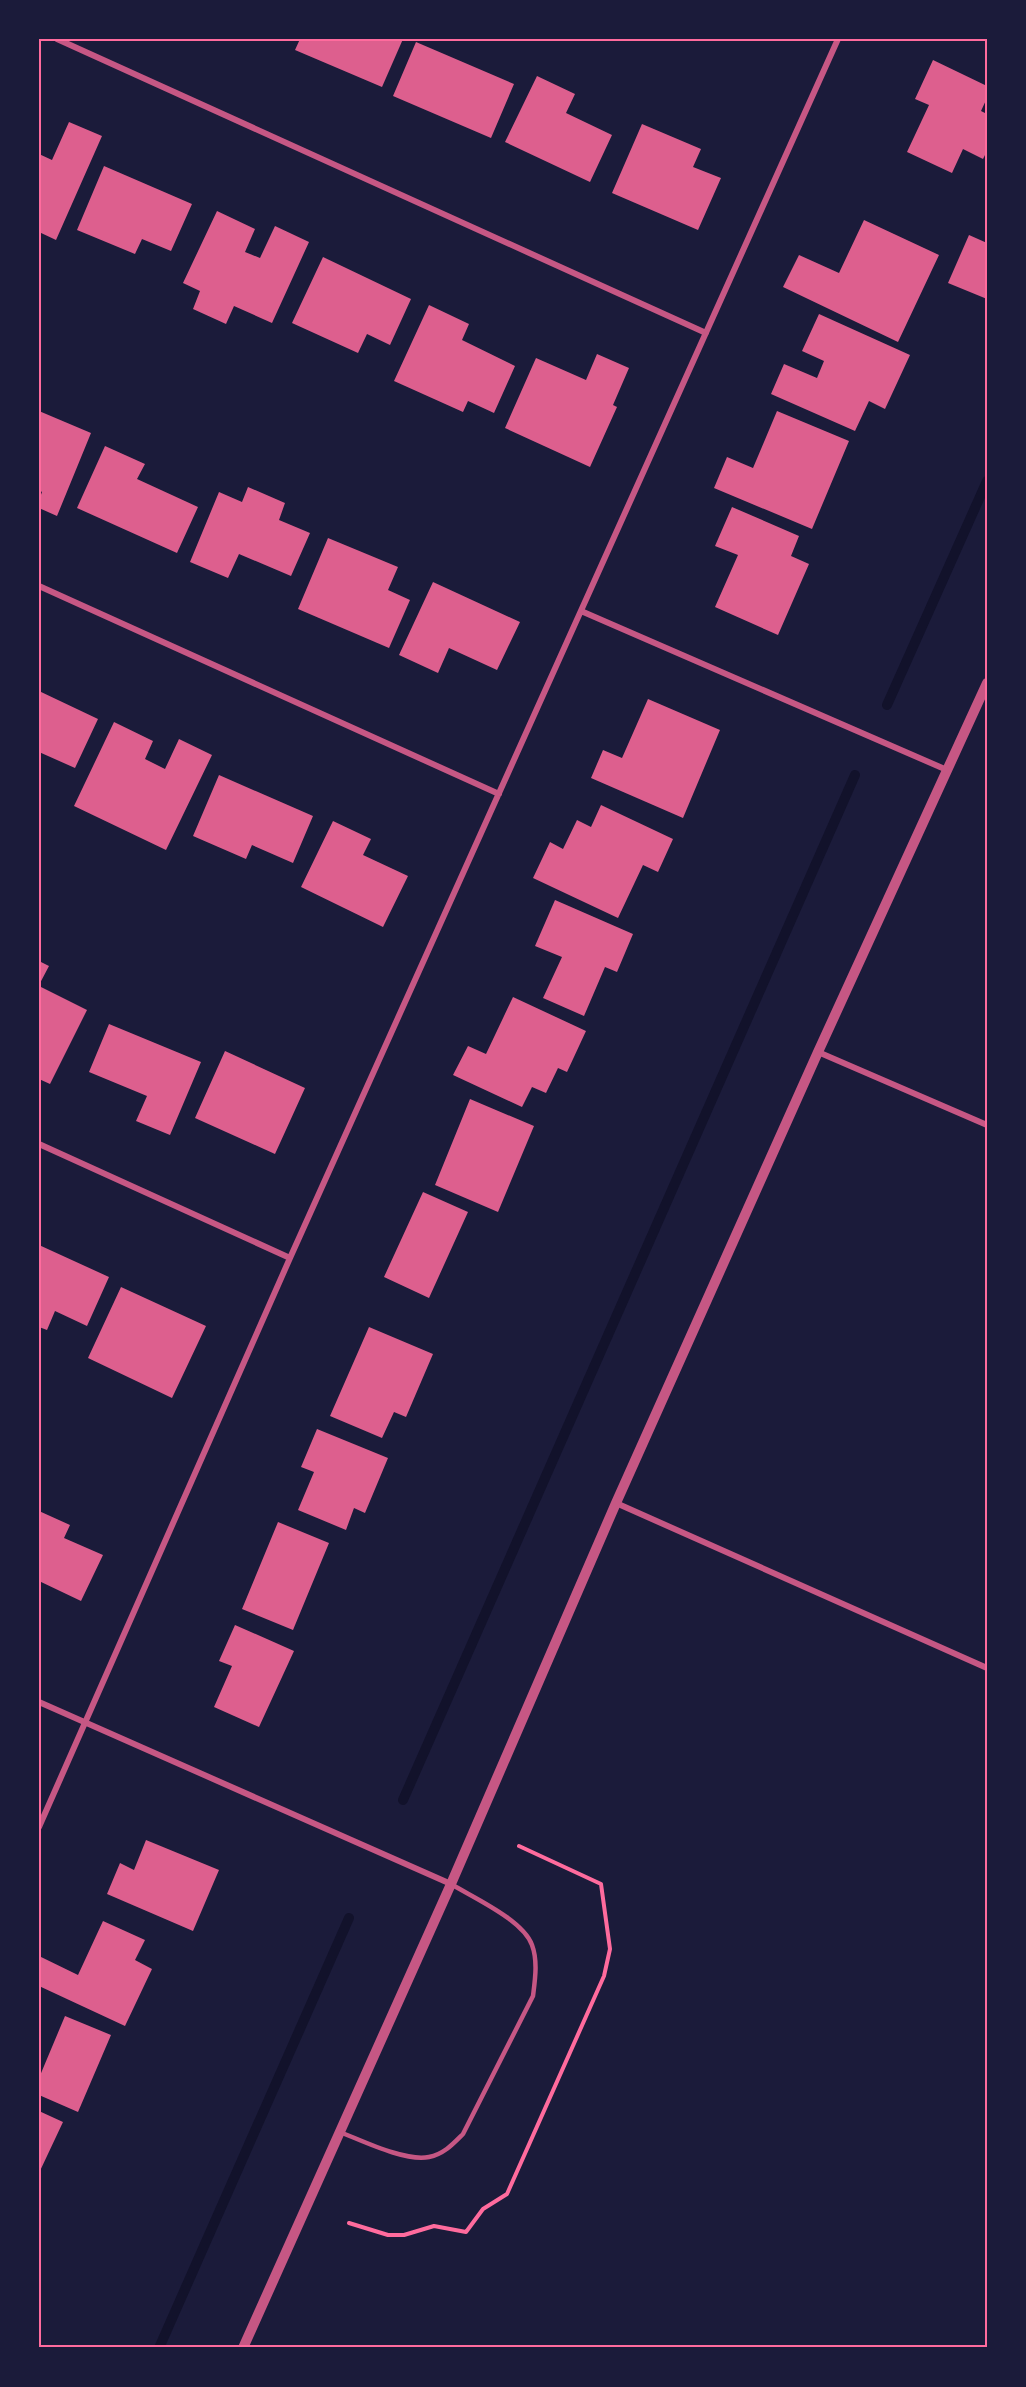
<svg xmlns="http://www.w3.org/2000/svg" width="1026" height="2387" viewBox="0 0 1026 2387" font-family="Figtree,sans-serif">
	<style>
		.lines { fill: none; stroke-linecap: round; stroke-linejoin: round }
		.stream { stroke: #12122b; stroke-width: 10 }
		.building { fill: #dd5f8e }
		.path { stroke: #ff6b9d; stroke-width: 4 }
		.service { stroke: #c65784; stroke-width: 4.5 }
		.minor { stroke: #c65784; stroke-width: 6 }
		.tertiary { stroke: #c65784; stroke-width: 10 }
		.neatline { fill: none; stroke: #ff6b9d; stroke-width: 2 }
	</style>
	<rect width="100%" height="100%" fill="#1b1b3a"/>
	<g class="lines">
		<path class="stream" d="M887 705 987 481
			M403 1800 855 775
			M159 2348 349 1918"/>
	</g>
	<path class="building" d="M300 39H403L382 87 295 50Z
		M416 42 514 84 491 138 393 96Z
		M933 60 987 86V98L981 111 987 114V151L983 159 963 149 952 173 907 152 929 105 915 99Z
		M537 76 575 94 566 113 612 135 590 182 505 142Z
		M69 122 102 136 56 240 39 232V154L52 160Z
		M642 124 701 149 693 167 721 178 698 230 612 193Z
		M104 166 192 204 171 251 142 239 135 254 77 230Z
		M217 211 255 229 245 252 260 258 275 226 309 242 272 323 234 306 226 324 193 309 200 291 183 283Z
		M864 220 939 255 898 342 783 287 799 255 839 273Z
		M969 235 987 243V299L948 283Z
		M323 257 411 299 390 345 367 334 358 353 292 323Z
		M429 305 469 324 462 340 515 366 494 413 468 401 463 412 394 381Z
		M819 314 910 355 885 409 869 401 855 431 771 394 784 364 817 378 824 361 802 351Z
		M597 354 629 368 613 405 617 407 590 467 505 428 536 358 586 380Z
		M39 411 91 433 57 516 39 508V500L42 492 39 490Z
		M777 411 849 441 812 529 714 488 727 457 753 468Z
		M105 446 145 464 137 479 198 507 177 553 77 508Z
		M248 487 285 503 279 520 310 533 291 576 239 554 228 578 190 562 219 492 242 502Z
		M732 507 799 536 791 556 809 564 778 635 715 607 738 555 715 546Z
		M328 538 398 567 388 590 410 600 389 648 298 609Z
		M433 582 520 622 497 670 449 648 438 673 399 655Z
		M39 691 98 719 75 768 39 752Z
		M648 699 720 730 683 818 591 778 603 750 622 758Z
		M114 722 153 741 145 759 165 769 179 739 212 755 166 850 74 806Z
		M219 775 313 816 293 863 252 845 246 859 193 836Z
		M601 805 673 839 658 872 643 865 618 918 533 878 550 842 563 849 577 820 591 827Z
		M333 821 371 839 363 855 408 876 383 927 301 887Z
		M555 900 633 934 617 972 605 967 584 1016 543 998 562 957 535 946Z
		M39 961 49 966 39 985Z
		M39 986 87 1010 50 1084 39 1079Z
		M513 997 586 1031 567 1072 558 1068 546 1093 532 1087 522 1107 453 1075 468 1046 486 1054Z
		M109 1024 201 1062 170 1135 136 1121 147 1096 89 1072Z
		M225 1051 305 1088 275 1154 195 1118Z
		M470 1099 534 1126 498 1212 435 1185Z
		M423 1192 468 1212 429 1298 384 1277Z
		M39 1245 109 1277 87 1326 55 1311 47 1330 39 1327Z
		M121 1287 206 1326 172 1398 88 1358Z
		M369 1327 433 1354 406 1417 394 1412 382 1438 330 1416Z
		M317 1429 388 1458 365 1513 354 1508 346 1530 298 1510 314 1472 301 1467Z
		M39 1511 70 1525 64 1538 103 1555 81 1601 39 1581Z
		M278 1522 329 1543 293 1630 242 1609Z
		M235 1625 294 1651 259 1727 214 1707 232 1666 219 1661Z
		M146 1840 219 1870 193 1931 107 1894 120 1863 134 1870Z
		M103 1921 145 1940 135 1960 152 1969 125 2026 39 1986V1956L78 1975Z
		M65 2016 111 2035 78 2112 39 2095V2078Z
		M39 2111 63 2122 39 2173Z"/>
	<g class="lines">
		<path class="path" d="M349 2223 388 2235H404L434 2226 466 2232 483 2209 507 2194 604 1976 610 1949 601 1884 519 1846"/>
		<path class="service" d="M340 2132C363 2141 406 2162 429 2157 444 2154 453 2144 463 2134L533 1996C535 1980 538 1961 532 1945 523 1920 474 1898 451 1884"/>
		<path class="minor" d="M57 39 706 333
			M39 586 499 794
			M581 611 947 770
			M818 1052 987 1125
			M39 1144 290 1258
			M616 1503 987 1668
			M39 1702 451 1884
			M39 1827 290 1258 838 39"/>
		<path class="tertiary" d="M243 2348 451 1884 616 1503 818 1052 987 683"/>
	</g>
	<rect width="1026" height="2387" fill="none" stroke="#1b1b3a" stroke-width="81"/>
	<rect x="40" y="40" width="946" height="2306" class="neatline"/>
</svg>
